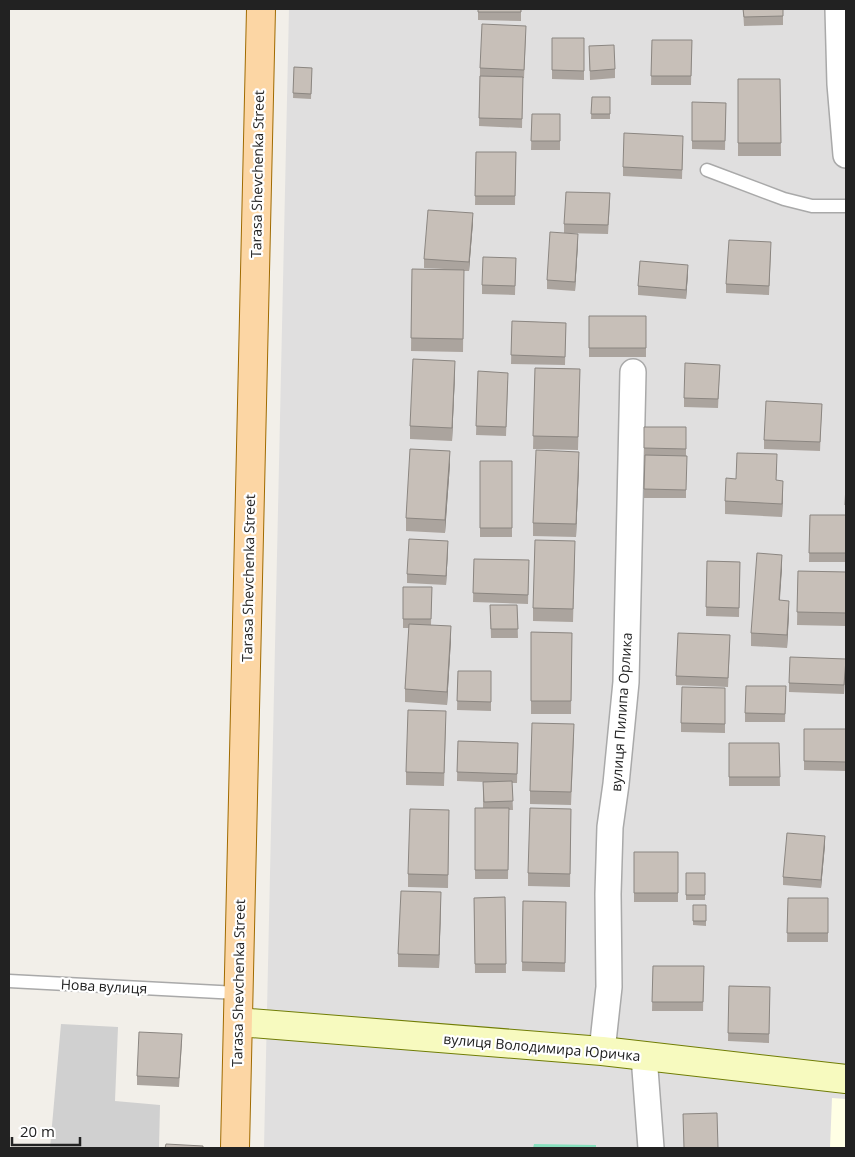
<svg xmlns="http://www.w3.org/2000/svg" width="855" height="1157" viewBox="0 0 855 1157" font-family="'Open Sans',sans-serif">
	<style>
		.residential { fill: #e0dfdf }
		.education { fill: #ffffe5 }
		.religious { fill: #d0d0d0 }
		.pitch { fill: #88e0be }
		.lines { fill: none; stroke-linecap: round; stroke-linejoin: round }
		.lane-casing { stroke: #a9a9a9; stroke-width: 15 }
		.street-casing { stroke: #a9a9a9; stroke-width: 28 }
		.secondary-casing { stroke: #707d05; stroke-width: 30 }
		.primary-casing { stroke: #a06b00; stroke-width: 30 }
		.lane { stroke: #fff; stroke-width: 12 }
		.street { stroke: #fff; stroke-width: 25 }
		.secondary { stroke: #f7fabf; stroke-width: 28 }
		.primary { stroke: #fcd6a4; stroke-width: 28 }
		.wall { fill: #aba49e }
		.shaded-wall { fill: #8b8681 }
		.building { fill: #c7bfb8; stroke: #8b8681 }
		.labels { text-anchor: middle; dominant-baseline: central; stroke-width: 4.5; stroke-linejoin: round; paint-order: stroke }
		.street-label { font-size: 14px; fill: #222; stroke: #fff }
	</style>
	<rect width="100%" height="100%" fill="#f2efe9"/>
	<path class="residential" d="M289 9H846V1148H264Z"/>
	<path class="education" d="M832 1098 846 1099V1148H830Z"/>
	<path class="religious" d="M61 1024 118 1027 115 1101 160 1105 159 1148H50Z"/>
	<path class="pitch" d="M534 1144 596 1145V1148H533Z"/>
	<g class="lines">
		<defs>
			<path id="lane" d="M707 170 784 199 812 206H846
				M9 981 238 993"/>
			<path id="street" d="M838 9 840 84 846 155
				M602 1051 609 987 608 894 610 827 616 784 626 682 633 372
				M644 1056 651 1148"/>
			<path id="secondary" d="M238 1022 602 1051 846 1079"/>
			<path id="primary" d="M235 1148 261 9"/>
		</defs>
		<use href="#lane" class="lane-casing"/>
		<use href="#street" class="street-casing"/>
		<use href="#secondary" class="secondary-casing"/>
		<use href="#primary" class="primary-casing"/>
		<use href="#lane" class="lane"/>
		<use href="#street" class="street"/>
		<use href="#secondary" class="secondary"/>
		<use href="#primary" class="primary"/>
	</g>
	<path class="wall" d="M478 9H521V21L478 20Z
		M743 9H783V25L744 26Z
		M526 35 524 78H523L522 128 479 126 480 68Z
		M552 38H584V80L552 79Z
		M652 40H692L691 85H651Z
		M589 46 615 69V78L590 80Z
		M294 67 312 68 311 99 293 98Z
		M738 79H780L781 156H738Z
		M592 97H610V119H591Z
		M726 103 725 150 692 149V141Z
		M532 114H560V150H531Z
		M683 144 682 179 623 176V167Z
		M476 152H516L515 205H475Z
		M610 202 608 234 564 233V224Z
		M473 222 469 271H464L463 352 411 351 412 269H444L424 268V259Z
		M578 243 575 291 547 289V280Z
		M771 251 769 295 726 293V284Z
		M516 258 515 295 482 294V285Z
		M688 274 686 299 638 295V286Z
		M589 316H646V357H589Z
		M512 321 566 323 565 365 511 364Z
		M720 365 718 408 684 407V398Z
		M535 368 580 369 578 450 533 449Z
		M478 371 508 381 506 436 476 435Z
		M455 374 452 441 410 439V426Z
		M822 404 820 451 764 449V440Z
		M644 427H686V498H644Z
		M480 461H512V537H480Z
		M450 464 445 533 406 531V518Z
		M579 465 576 537 533 536V523Z
		M777 467 776 480 783 494 782 517 725 514V501L736 479Z
		M846 484V514H845Z
		M810 515H846V562H809Z
		M448 550 446 585 407 583V574Z
		M575 554 573 622 533 621V608Z
		M474 559 529 560 528 604 473 602Z
		M707 561 740 562 739 617 706 616Z
		M782 568 779 600 789 614 787 648 751 646V633Z
		M798 571 846 572V626L797 625Z
		M403 587H432L431 625 451 639 447 705 405 702V689L409 628H403Z
		M490 605H517L518 638H491Z
		M531 632 572 633 571 714H531Z
		M730 644 728 687 676 685V676Z
		M846 668 844 694 789 692V683Z
		M458 671H491V711L457 710Z
		M786 686 785 722H745V713Z
		M725 688V733L681 732V723Z
		M446 724 444 786 406 785V772Z
		M804 729H846V771L804 770Z
		M574 737 571 805 530 804V791Z
		M458 741 518 743 517 783H512L513 810H509L508 879H475V808H483V782L457 781Z
		M729 743H779L780 786H729Z
		M571 809 570 887 528 886V873Z
		M449 810 448 888 408 887V874Z
		M825 845 821 888 783 885V877Z
		M634 852H678V902H634Z
		M686 873H705V900H686Z
		M505 897 506 973H475L474 898Z
		M788 898H828V942H787Z
		M523 901 566 902 565 972 522 971Z
		M441 905 439 968 398 967V954Z
		M693 905H706V926L693 925Z
		M653 966H704L703 1011H652Z
		M729 986 770 987 769 1043 728 1041Z
		M182 1043 179 1087 137 1085V1076Z"/>
	<path class="shaded-wall" d="M473 213V222L469 271V262Z
		M578 234V243L575 291V282Z
		M688 265V274L686 299V290Z
		M455 361V374L452 441V428Z
		M450 451V464L445 533V520Z
		M579 452V465L576 537V524Z
		M783 481V494L782 517V504Z
		M448 541V550L446 585V576Z
		M782 555V568L779 613V600Z
		M789 601V614L787 648V635Z
		M451 626V639L447 705V692Z
		M825 836V845L821 888V880Z
		M441 892V905L439 968V955Z"/>
	<path class="building" d="M478 9H521V12H478Z
		M743 9H783V16L744 17Z
		M482 24 526 26 524 70 480 68Z
		M552 38H584V71L552 70Z
		M652 40H692L691 76H651Z
		M614 45 615 69 590 71 589 46Z
		M294 67 312 68 311 94 293 93Z
		M480 76 523 77 522 119 479 118Z
		M738 79H780L781 143H738Z
		M592 97H610V114H591Z
		M692 102 726 103 725 141H692Z
		M532 114H560V141H531Z
		M624 133 683 136 682 170 623 167Z
		M476 152H516L515 196H475Z
		M566 192 610 193 608 225 564 224Z
		M428 210 473 213 469 262 424 259Z
		M550 232 578 234 575 282 547 280Z
		M729 240 771 242 769 286 726 284Z
		M483 257 516 258 515 286 482 285Z
		M640 261 688 265 686 290 638 286Z
		M412 269 464 270 463 339 411 338Z
		M589 316H646V348H589Z
		M512 321 566 323 565 357 511 355Z
		M413 359 455 361 452 428 410 426Z
		M685 363 720 365 718 399 684 398Z
		M535 368 580 369 578 437 533 436Z
		M478 371 508 373 506 427 476 426Z
		M766 401 822 404 820 442 764 440Z
		M644 427H686V449L644 448Z
		M410 449 450 451 445 520 406 518Z
		M536 450 579 452 576 524 533 523Z
		M737 453 777 454 776 480 783 481 782 504 725 501 726 478 736 479Z
		M645 455 687 456 686 490 644 489Z
		M480 461H512V528H480Z
		M846 484V505H845Z
		M810 515H846V553H809Z
		M409 539 448 541 446 576 407 574Z
		M535 540 575 541 573 609 533 608Z
		M757 553 782 555 779 600 789 601 787 635 751 633Z
		M474 559 529 560 528 595 473 593Z
		M707 561 740 562 739 608 706 607Z
		M798 571 846 572V613L797 612Z
		M403 587H432L431 619H403Z
		M490 605H517L518 629H491Z
		M409 624 451 626 447 692 405 689Z
		M531 632 572 633 571 701H531Z
		M678 633 730 635 728 678 676 676Z
		M790 657 846 659 844 685 789 683Z
		M458 671H491V702L457 701Z
		M746 686H786L785 714 745 713Z
		M682 687 725 688V724L681 723Z
		M408 710 446 711 444 773 406 772Z
		M532 723 574 724 571 792 530 791Z
		M804 729H846V762L804 761Z
		M458 741 518 743 517 774 457 772Z
		M729 743H779L780 777H729Z
		M512 781 513 801 484 802 483 782Z
		M475 808H509L508 870H475Z
		M530 808 571 809 570 874 528 873Z
		M410 809 449 810 448 875 408 874Z
		M787 833 825 836 821 880 783 877Z
		M634 852H678V893H634Z
		M686 873H705V895H686Z
		M401 891 441 892 439 955 398 954Z
		M505 897 506 964H475L474 898Z
		M788 898H828V933H787Z
		M523 901 566 902 565 963 522 962Z
		M693 905H706V921H693Z
		M653 966H704L703 1002H652Z
		M729 986 770 987 769 1034 728 1033Z
		M139 1032 182 1034 179 1078 137 1076Z
		M717 1113 718 1148H684L683 1114Z
		M166 1144 203 1146V1148H165Z"/>
	<g class="labels">
		<g class="street-label">
			<text transform="translate(257 174) rotate(-89)">Tarasa Shevchenka Street</text>
			<text transform="translate(248 578) rotate(-89)">Tarasa Shevchenka Street</text>
			<text transform="translate(621 712) rotate(-86)">вулиця Пилипа Орлика</text>
			<text transform="translate(238 983) rotate(-89)">Tarasa Shevchenka Street</text>
			<text transform="translate(104 986) rotate(3)">Нова вулиця</text>
			<text transform="translate(542 1047) rotate(5)">вулиця Володимира Юричка</text>
		</g>
	</g>
	<rect width="855" height="1157" fill="none" stroke="#222222" stroke-width="20"/>
	<path d="M12 1137v8h68v-8" fill="none" stroke="#222222" stroke-width="2.5"/>
	<text x="20" y="1137" font-size="15" fill="#222222" stroke="#ffffff" stroke-width="4" paint-order="stroke">20 m</text>
</svg>
